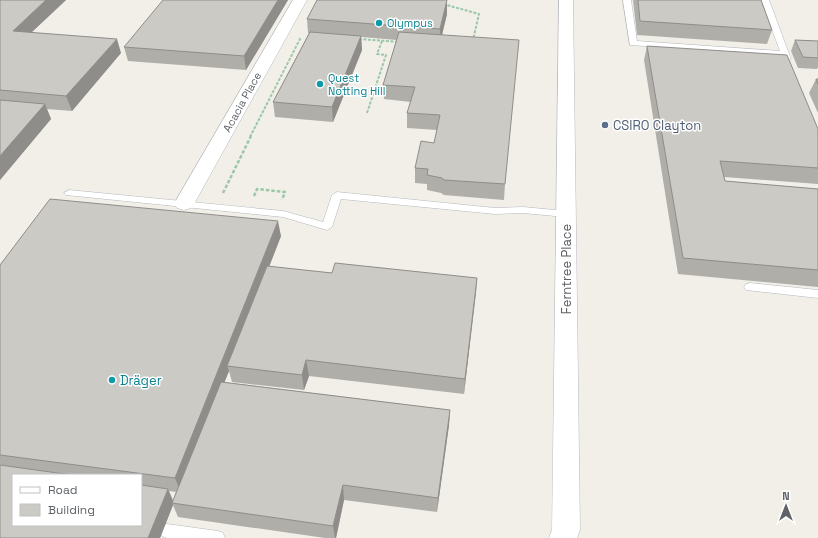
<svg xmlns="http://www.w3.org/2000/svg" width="818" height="538" viewBox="0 0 818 538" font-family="'Space Grotesk',sans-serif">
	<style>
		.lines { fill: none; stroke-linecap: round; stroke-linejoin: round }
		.service-casing { stroke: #b5b8bc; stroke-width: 1 }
		.minor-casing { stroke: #b5b8bc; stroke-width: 1 }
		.path-far1 { stroke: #9cc7a9; stroke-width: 2; stroke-dasharray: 3 1.5; stroke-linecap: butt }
		.path { stroke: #9cc7a9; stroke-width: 2.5; stroke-dasharray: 3.5 2; stroke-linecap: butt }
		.service { fill: #fff; fill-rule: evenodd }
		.minor { fill: #fff; fill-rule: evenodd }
		.wall { fill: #afaea9; fill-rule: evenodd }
		.shaded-wall { fill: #8f8d8a }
		.building { fill: #cccac5; stroke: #8f8d8a }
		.culture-dot { fill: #0f9aa8; stroke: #fff; stroke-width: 1.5 }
		.service-dot { fill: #5c6f8a; stroke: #fff; stroke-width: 1.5 }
		.labels { text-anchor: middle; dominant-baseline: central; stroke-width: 3; stroke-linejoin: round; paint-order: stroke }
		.far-culture-label { font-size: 11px; fill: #0d838f; stroke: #fff; text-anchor: start }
		.far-street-label { font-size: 11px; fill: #5f6368; stroke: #fff }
		.service-label { font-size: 13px; fill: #4e5e75; stroke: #fff; text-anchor: start }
		.street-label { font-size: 13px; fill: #5f6368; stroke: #fff }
		.culture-label { font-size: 13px; fill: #0d838f; stroke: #fff; text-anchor: start }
	</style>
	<rect width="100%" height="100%" fill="#f1efe8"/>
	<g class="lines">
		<defs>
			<path id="service" d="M623 0H631L637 41 780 51 761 0H769L791 59 787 61H784L782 56 630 45Z
				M69 190 283 211 323 222 332 195 337 192 495 208 523 207 566 211 571 214 566 217 523 213 495 214 341 199 332 227 327 230 283 217 66 195 64 193Z
				M750 283 818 290V298L746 290 744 287 746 284Z
				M167 524 218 531 223 533 225 538H167L162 536 160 531 162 526Z"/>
			<path id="minor" d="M293 0H307L194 204 191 208 184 210 177 208 174 204Z
				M559 0H573L580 530 577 538H549L552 530Z"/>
		</defs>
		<use href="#service" class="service-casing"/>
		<use href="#minor" class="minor-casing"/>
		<path class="path-far1" d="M441 0 443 4 479 14 473 40
			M359 39 400 42
			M367 113 386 55 377 54 382 41
			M250 137 301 37"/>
		<path class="path" d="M223 193 251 136
			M254 196 257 189 285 192 282 200"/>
		<use href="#service" class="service"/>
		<use href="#minor" class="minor"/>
	</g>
	<path class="wall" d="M0 0H66L32 32 121 53 72 111 47 109 51 119 0 180Z
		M288 0 246 70 128 61 124 47Z
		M633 0H761L772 30 767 44 637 35Z
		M447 14 442 35 505 184 504 200 444 195 441 193 427 190V184L415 183V168L434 143 437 130 407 128V113L411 102 384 99 383 85 397 40 361 37 362 50 333 122 275 117 273 102 309 33H308L307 19Z
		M795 40 818 41V67L817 69 798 68 791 51Z
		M647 46 818 129V184L724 177 725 181 818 189V287L678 274 644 60Z
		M816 79H818V113L809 93Z
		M281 236 269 267 332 273 477 278 464 394 309 376 304 390 232 382 229 371 224 382 450 410 449 425 437 512 344 500 336 538H325L178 517 173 505 160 538H0V265ZM13 475H141V525ZM169 491 176 492 173 501Z"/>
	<path class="shaded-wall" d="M46 0H66L18 45 13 31Z
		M278 0H288L246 70 244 56Z
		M447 0V14L440 43V29Z
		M361 36 362 50 333 122 332 107Z
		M117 39 121 53 72 111 66 96Z
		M45 104 51 119 0 180V156Z
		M278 221 281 236 230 367 227 366 229 371 181 493 175 478Z
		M477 278 476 293 464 394 465 379Z
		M306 360 309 376 304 390 302 375Z
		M450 410 449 425 437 512 438 498Z
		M343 485 344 500 336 538H335L333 526Z
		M168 489 174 503H172L173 505 160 538H148Z"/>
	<path class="building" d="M0 0H46L13 31 117 39 66 96 0 90Z
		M163 0H278L244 56 124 47Z
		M317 0H447L440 29 307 19Z
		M638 0H761L772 30 640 21Z
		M310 32 361 36 332 107 273 102Z
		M399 32 519 40 505 184 444 180 442 178 427 175 428 169 415 168 421 141 434 143 440 115 407 113 415 87 383 85Z
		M795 40 818 41V58L803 57Z
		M647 46 787 55 818 129V168L720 161 725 181 818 189V270L683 258Z
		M816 79H818V84Z
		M0 100 45 104 0 156Z
		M50 199 278 221 175 478 0 455V265Z
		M335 263 477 278 465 379 306 360 302 375 227 366 267 266 332 273Z
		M221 382 450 410 438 498 343 485 333 526 172 503Z
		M0 465 72 475H13V525H141V485L168 489 148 538H0Z"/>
	<g class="culture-dot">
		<circle cx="379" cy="23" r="4"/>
		<circle cx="320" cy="84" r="4"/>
		<circle cx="112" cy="380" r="4"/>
	</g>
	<circle class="service-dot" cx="605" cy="125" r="4"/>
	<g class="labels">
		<g class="far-culture-label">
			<text x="387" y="23">Olympus</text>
			<text x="328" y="78">Quest<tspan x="328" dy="13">Notting Hill</tspan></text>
		</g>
		<g class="far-street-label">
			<text transform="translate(242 102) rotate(-61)">Acacia Place</text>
		</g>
		<g class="service-label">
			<text x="613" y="125">CSIRO Clayton</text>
		</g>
		<g class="street-label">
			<text transform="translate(566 269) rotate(-90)">Ferntree Place</text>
		</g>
		<g class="culture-label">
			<text x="120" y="380">Dräger</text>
		</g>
	</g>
	<rect x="12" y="474" width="130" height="52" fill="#ffffff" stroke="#bfc1c3"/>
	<rect x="20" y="487" width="20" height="6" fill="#ffffff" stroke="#bfc1c3"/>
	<text x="48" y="494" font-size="12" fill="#5f6368">Road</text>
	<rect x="20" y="504" width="20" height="12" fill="#cccac5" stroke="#bfc1c3"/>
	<text x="48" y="514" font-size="12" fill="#5f6368">Building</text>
	<g transform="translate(786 506)" stroke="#ffffff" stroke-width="3" paint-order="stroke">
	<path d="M0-3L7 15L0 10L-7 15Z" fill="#5f6368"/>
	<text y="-6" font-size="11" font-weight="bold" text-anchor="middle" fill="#5f6368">N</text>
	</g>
</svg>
